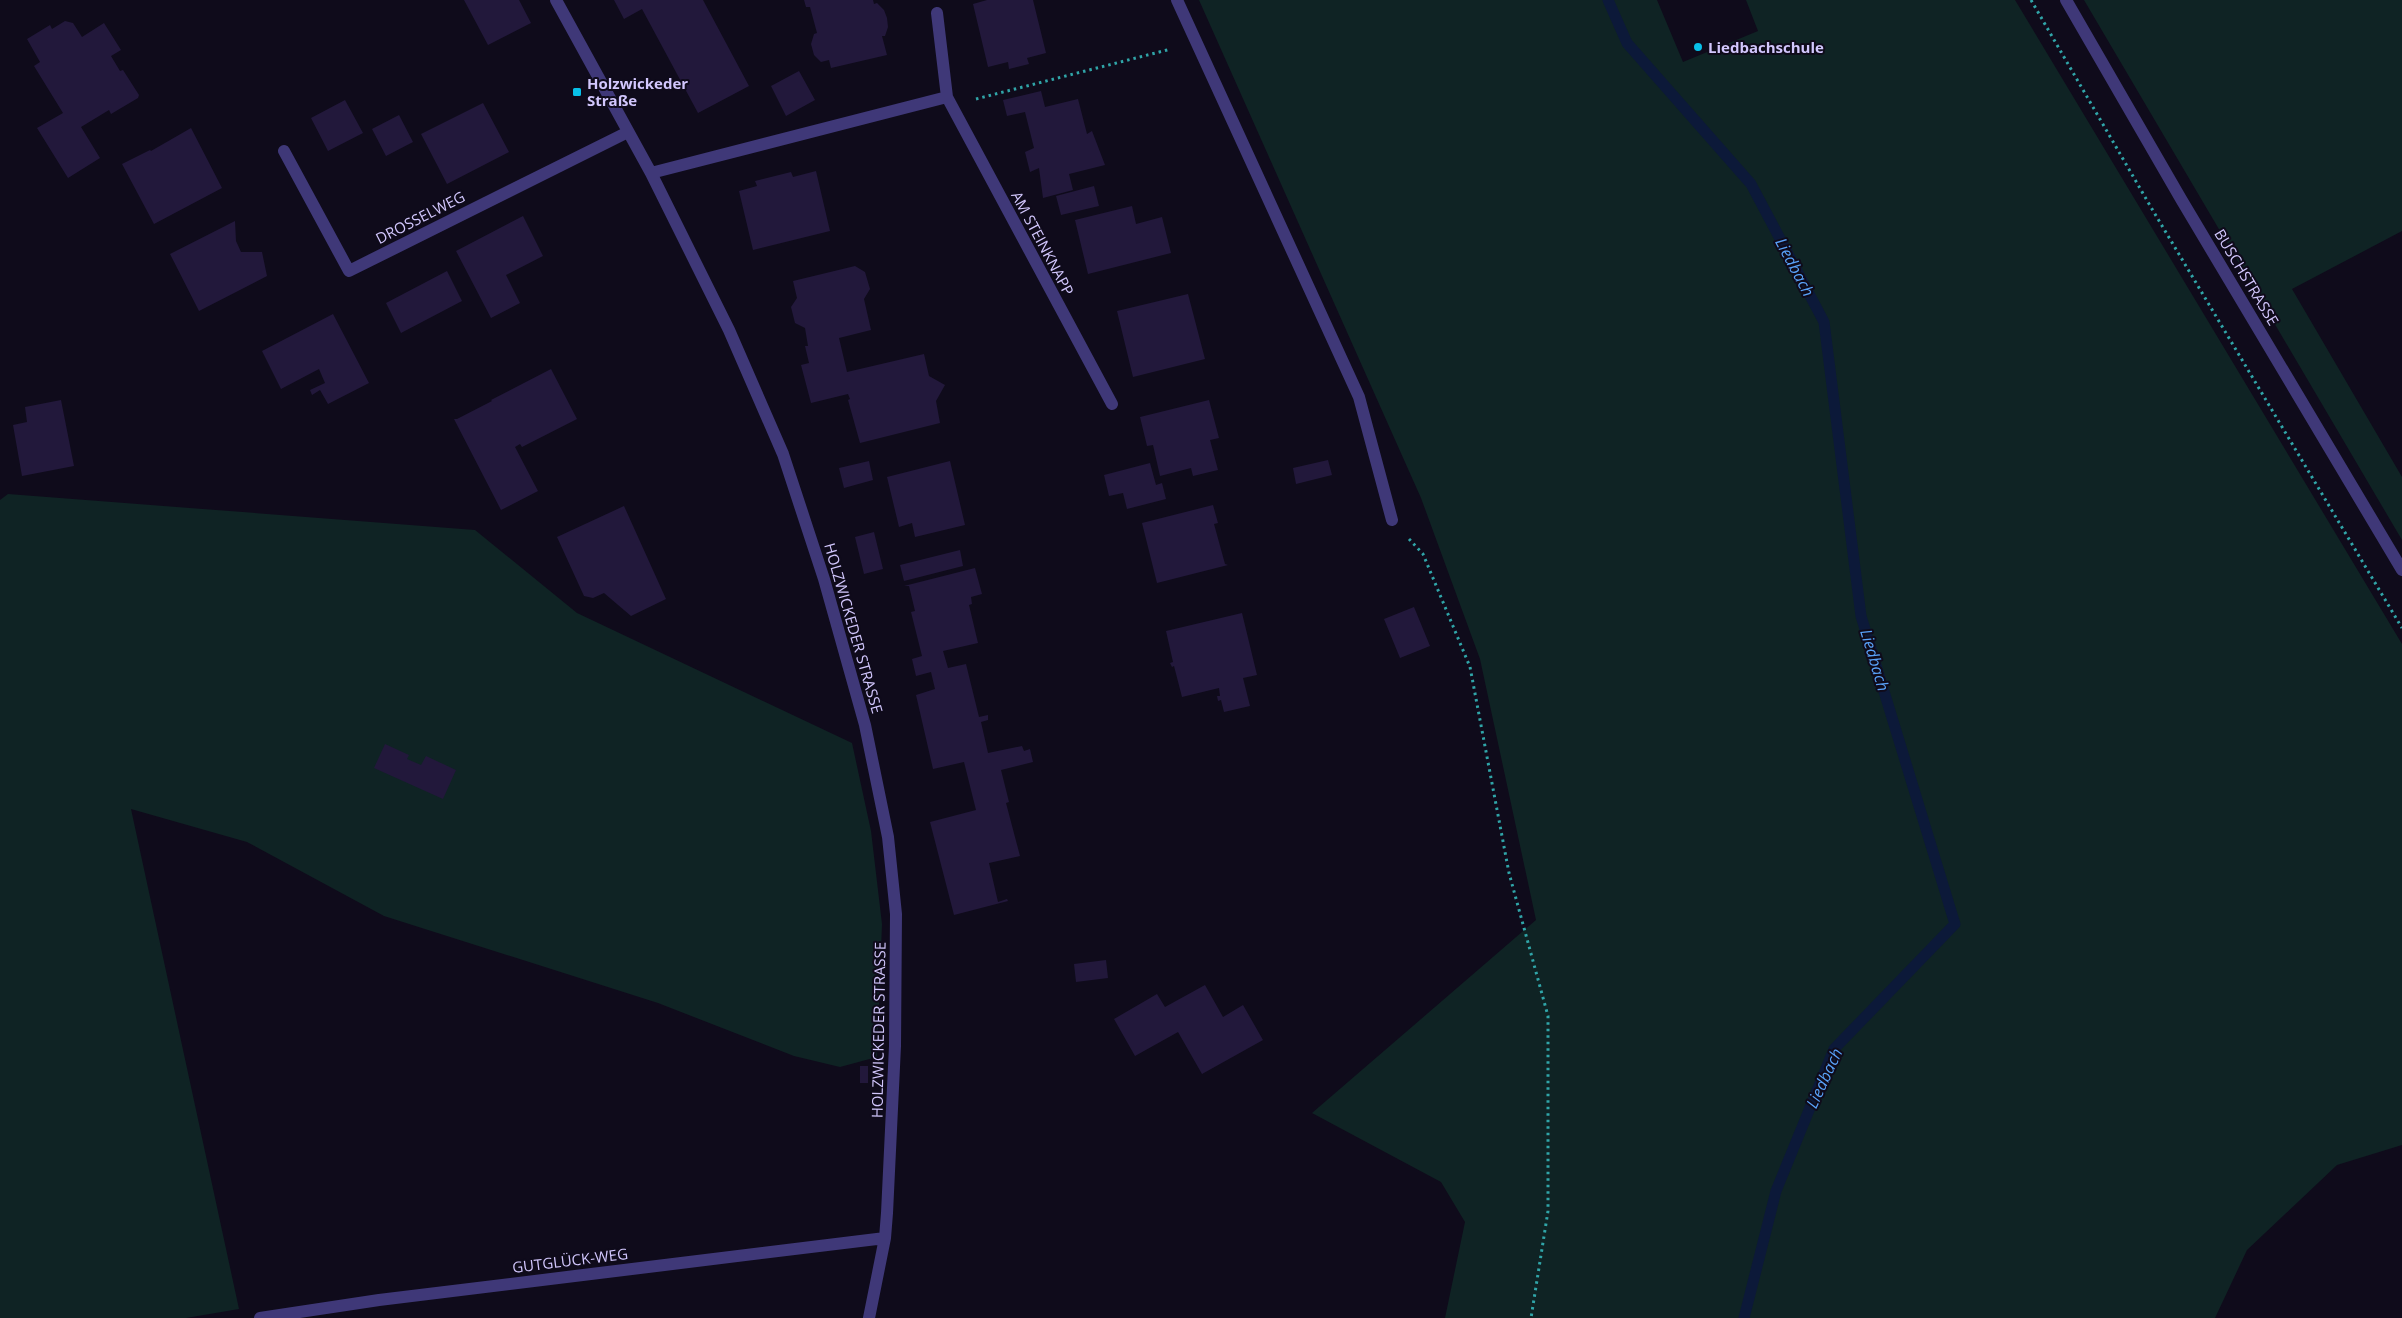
<svg xmlns="http://www.w3.org/2000/svg" width="2402" height="1318" viewBox="0 0 2402 1318" font-family="'Open Sans',sans-serif">
	<style>
		.green { fill: #0f2324 }
		.lines { fill: none; stroke-linecap: round; stroke-linejoin: round }
		.stream { stroke: #0c1939; stroke-width: 11 }
		.building { fill: #22183b }
		.path { stroke: #30a5a8; stroke-width: 3; stroke-dasharray: 2.5 4; stroke-linecap: butt }
		.service { stroke: #3f3878; stroke-width: 12 }
		.minor { stroke: #3f3878; stroke-width: 12 }
		.poi-dot { fill: #08c0e8; stroke: #0f0b1b; stroke-width: 2 }
		.labels { text-anchor: middle; dominant-baseline: central; stroke-width: 4; stroke-linejoin: round; paint-order: stroke }
		.poi-label { font-size: 15px; font-weight: bold; fill: #d2c7fd; stroke: #0f0b1b; text-anchor: start }
		.street-label { font-size: 15px; fill: #d2c7fd; stroke: #0f0b1b }
		.water-label { font-size: 16px; font-style: italic; fill: #59a2f9; stroke: #0f0b1b }
	</style>
	<rect width="100%" height="100%" fill="#0f0b1b"/>
	<path class="green" d="M1199 0H1657L1683 62 1758 31 1746 0H2015L2402 644V1145L2337 1165 2247 1250 2215 1318H1445L1465 1222 1441 1182 1312 1113 1536 920 1480 659 1421 498Z
		M2084 0H2402V231L2292 289 2402 477V540Z
		M8 494 475 530 577 613 852 743 871 831 882 924 877 1057 840 1067 794 1056 658 1003 384 916 247 842 131 809 239 1309 186 1318H0V500Z"/>
	<g class="lines">
		<path class="stream" d="M1608 0 1627 43 1751 184 1824 322 1861 616 1955 924 1834 1049 1776 1191 1744 1318"/>
	</g>
	<path class="building" d="M464 0H519L531 23 488 45Z
		M614 0H703L749 86 698 113 642 9 624 19Z
		M804 0H873L874 4 877 3 884 10 887 18 888 27 885 36H882L887 55 831 68 829 60 821 62 814 55 811 44 814 34 817 33 810 7H806Z
		M987 0H1033L1046 53 1027 58 1029 64 1009 69 1008 62 988 67 973 4Z
		M65 21 73 23 82 37 104 23 121 50 111 56 120 71 123 70 139 95 138 98 111 114 109 110 81 127 100 158 68 178 37 128 63 113 34 66 40 62 27 39 50 25 52 29Z
		M799 71 815 100 786 116 771 86Z
		M1041 91 1045 107 1078 99 1087 134 1092 131 1105 165 1069 174 1073 190 1043 198 1039 168 1030 172 1025 152 1034 148 1025 112 1007 116 1003 100Z
		M345 100 363 133 328 151 311 118Z
		M483 103 509 152 447 184 421 134Z
		M399 115 413 142 386 156 372 129Z
		M191 128 222 188 154 224 122 164 150 150 151 151Z
		M816 171 830 231 753 250 739 191 757 186 755 181 791 172 793 177Z
		M1094 186 1099 206 1061 215 1056 196Z
		M1132 206 1136 224 1162 217 1171 253 1088 274 1075 220Z
		M523 216 543 256 506 275 520 303 491 318 456 251Z
		M235 221 236 241 241 252H262L267 276 199 311 170 254Z
		M855 266 865 272 870 289 864 299 871 330 839 338 847 372 924 354 929 376 945 385 936 401 940 423 860 443 848 400 850 399 848 394 811 403 801 365 809 363 805 346H808L805 328 795 323 791 307 797 298 793 281Z
		M447 271 462 301 401 333 386 303Z
		M1188 294 1205 359 1133 377 1117 311Z
		M333 314 369 383 328 404 320 390 312 395 310 390 325 383 319 369 281 389 262 351Z
		M551 369 577 419 522 447 520 444 515 447 538 491 501 510 454 419H457L492 401 491 400Z
		M61 400 74 466 22 476 13 425 27 422 25 407Z
		M1209 400 1219 438 1210 440 1218 470 1193 476 1191 468 1160 476 1153 445 1147 446 1140 417Z
		M1328 460 1332 475 1296 484 1293 468Z
		M869 461 873 480 844 488 839 468Z
		M950 461 965 525 915 537 912 523 899 527 887 477Z
		M1150 463 1156 485 1162 483 1166 499 1127 509 1123 493 1109 496 1104 475Z
		M1213 505 1218 523 1214 524 1225 564 1228 565 1157 583 1142 523Z
		M624 506 666 599 631 616 604 593 593 598 584 596 557 537Z
		M874 532 883 569 864 574 855 537Z
		M960 550 963 566 904 581 900 565Z
		M975 568 982 594 971 597 972 604 969 605 978 643 943 651 948 668 966 664 979 717 988 715V720L981 722 988 753 1022 746 1024 751 1030 749 1033 762 1001 770 1009 802 1006 803 1020 856 989 863 998 902 1007 899 1008 901 954 915 930 822 976 810 964 762 933 769 916 695 935 689 931 672 916 676 912 659 922 656 911 612 915 611 909 586H904Z
		M1414 607 1430 646 1400 658 1384 619Z
		M1242 613 1257 675 1243 678 1250 706 1224 712 1221 700 1218 701 1217 696H1220L1219 688 1182 697 1174 666 1172 667 1170 663 1173 662 1166 631Z
		M385 744 409 755 407 759 421 765 426 756 456 770 443 799 374 768Z
		M1106 960 1108 978 1076 982 1074 964Z
		M1205 985 1223 1017 1243 1005 1263 1040 1202 1074 1178 1032 1135 1056 1114 1019 1157 994 1165 1007Z
		M860 1066H868V1083H860Z"/>
	<g class="lines">
		<path class="path" d="M2031 0 2152 209 2402 628
			M976 99 1171 49
			M1409 539 1423 554 1470 667 1509 873 1548 1016V1211L1531 1318"/>
		<path class="service" d="M1177 0 1359 397 1392 520"/>
		<path class="minor" d="M556 0 651 173 729 330 783 454 824 579 865 725 888 837 896 914 895 1046 887 1213 885 1238 869 1318
			M2066 0 2181 199 2402 570
			M937 13 947 97
			M284 151 349 271 628 132
			M651 173 947 97 1112 404
			M260 1318 379 1300 885 1238"/>
	</g>
	<g class="poi-dot">
		<circle cx="1698" cy="47" r="5"/>
		<rect x="572" y="87" width="10" height="10" rx="2.5"/>
	</g>
	<g class="labels">
		<g class="poi-label">
			<text x="1708" y="47">Liedbachschule</text>
			<text x="587" y="83">Holzwickeder<tspan x="587" dy="17">Straße</tspan></text>
		</g>
		<g class="street-label">
			<text transform="translate(420 217) rotate(-27)">DROSSELWEG</text>
			<text transform="translate(1043 243) rotate(62)">AM STEINKNAPP</text>
			<text transform="translate(2247 277) rotate(59)">BUSCHSTRASSE</text>
			<text transform="translate(854 628) rotate(74)">HOLZWICKEDER STRASSE</text>
			<text transform="translate(878 1030) rotate(-89)">HOLZWICKEDER STRASSE</text>
			<text transform="translate(570 1260) rotate(-7)">GUTGLÜCK-WEG</text>
		</g>
		<g class="water-label">
			<text transform="translate(1795 267) rotate(62)">Liedbach</text>
			<text transform="translate(1875 660) rotate(73)">Liedbach</text>
			<text transform="translate(1824 1078) rotate(-65)">Liedbach</text>
		</g>
	</g>
</svg>
